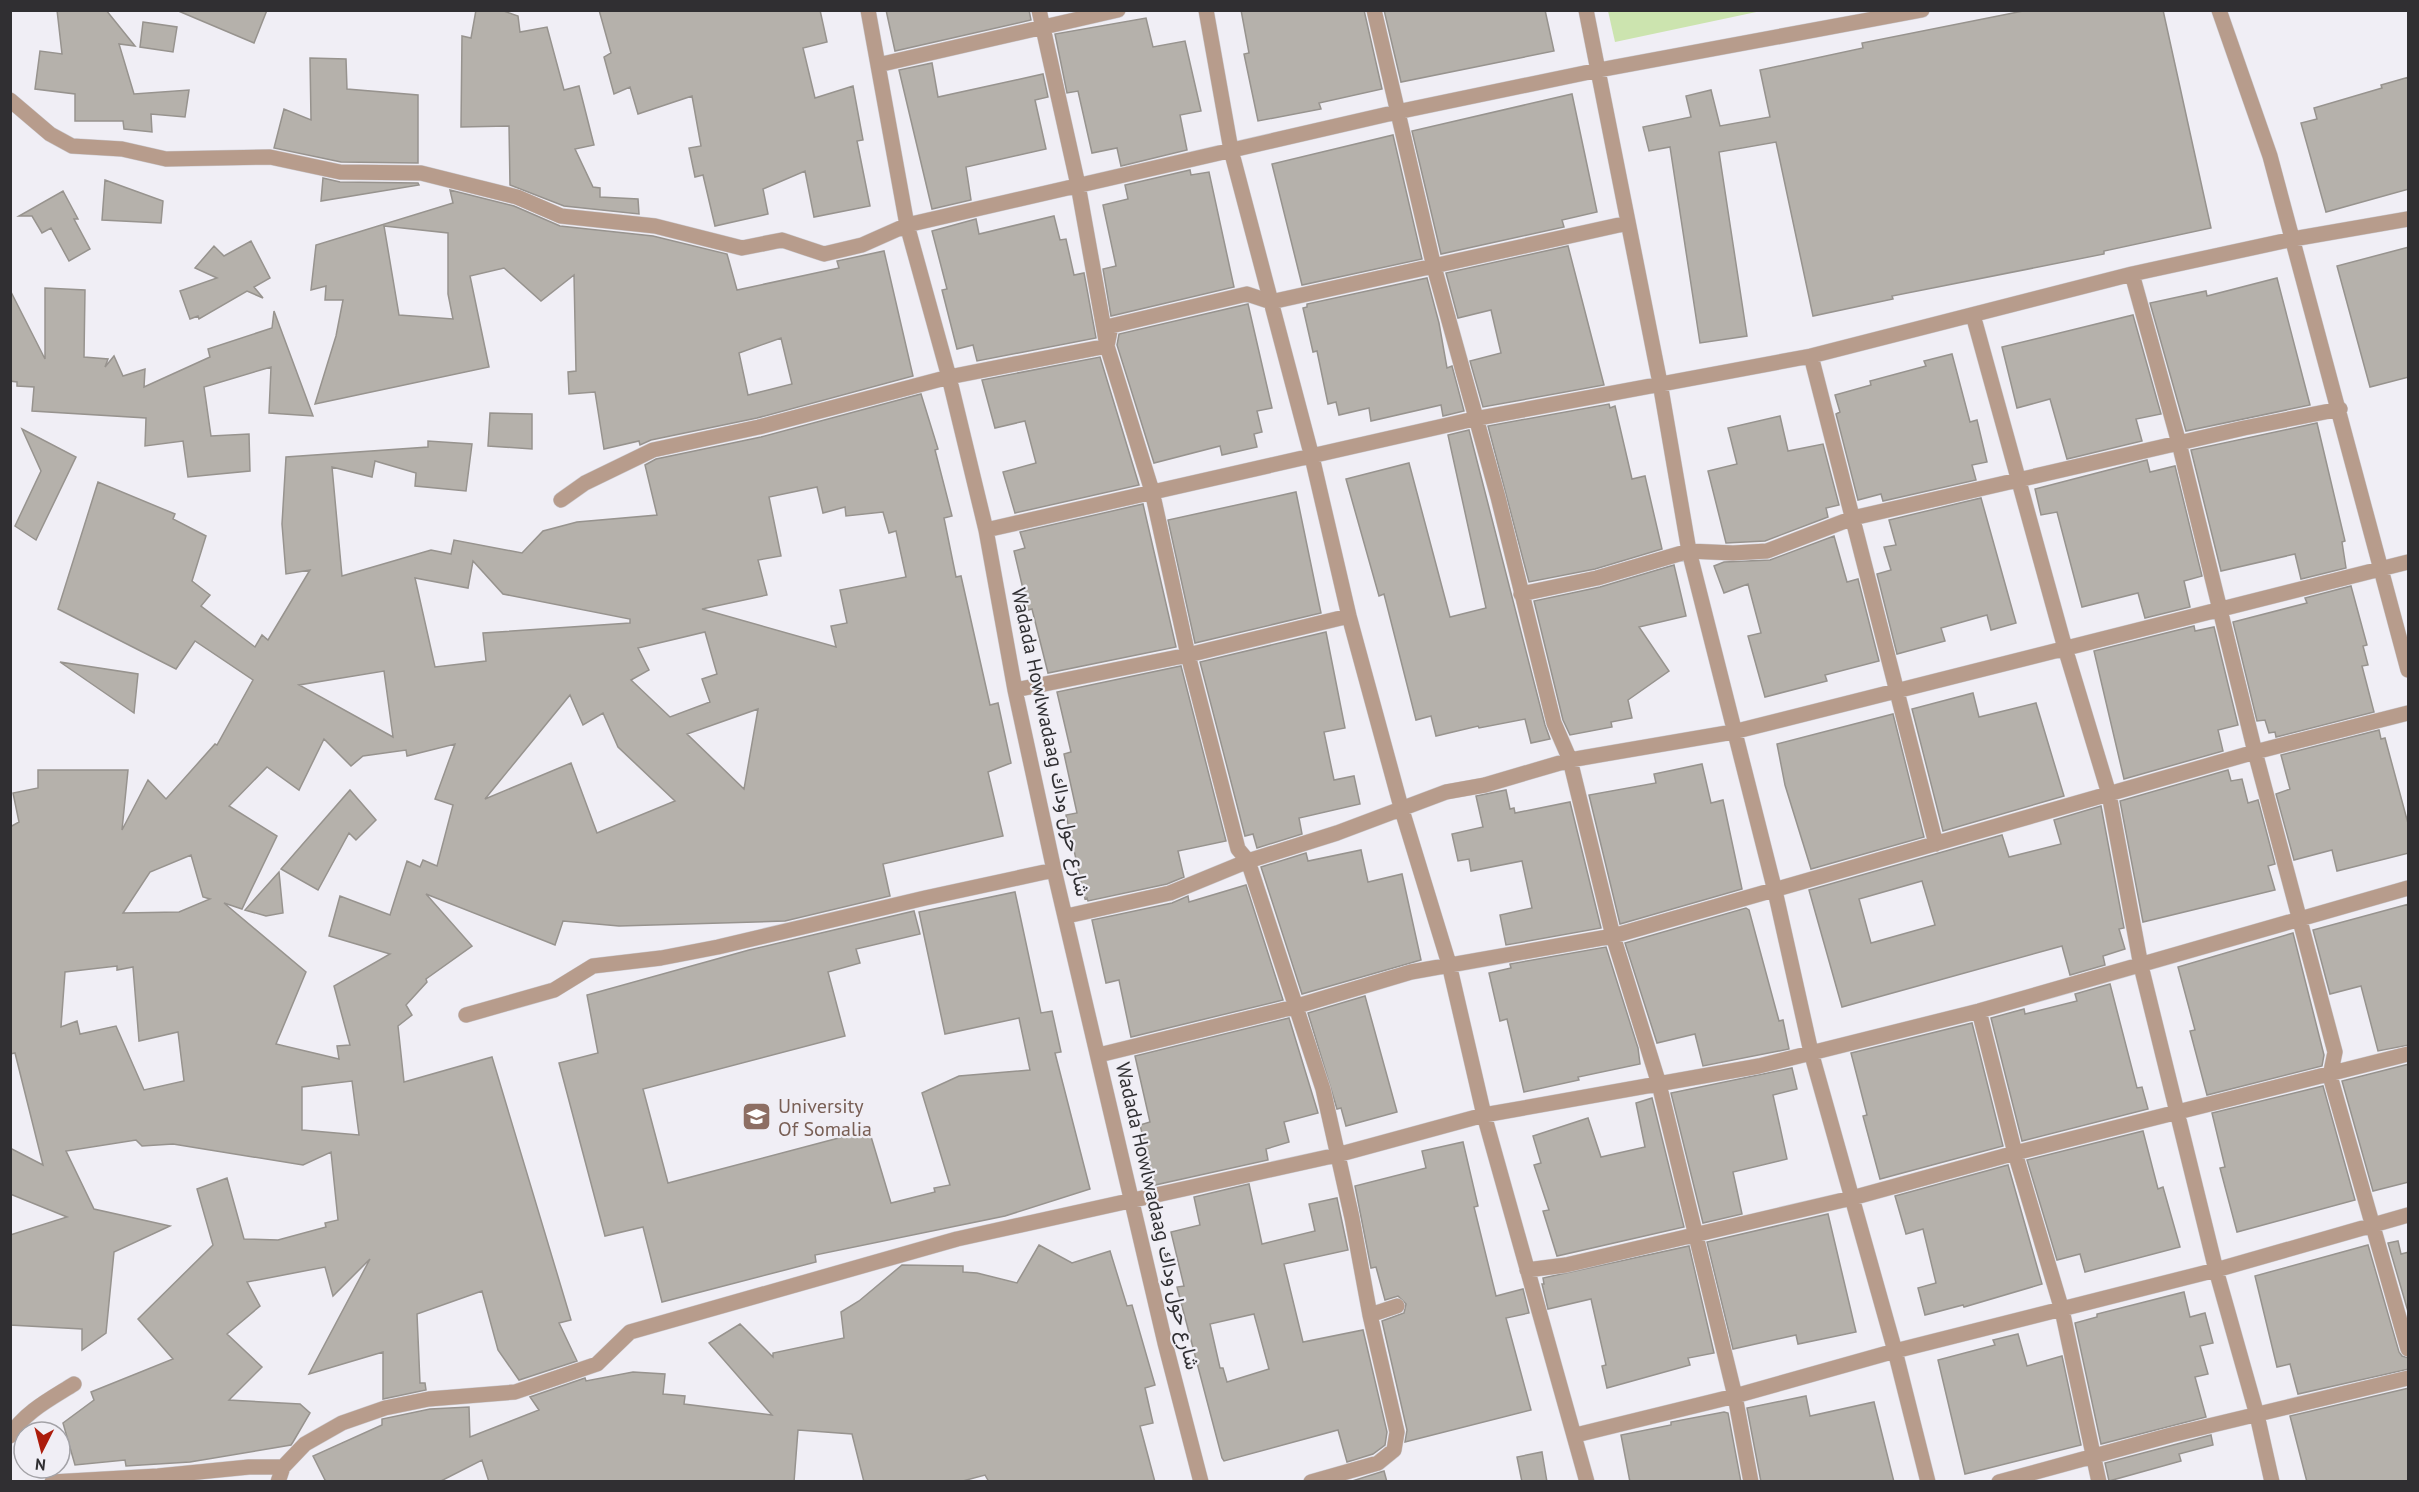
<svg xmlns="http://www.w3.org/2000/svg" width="2419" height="1492" viewBox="0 0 2419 1492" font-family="'PT Sans',Vazirmatn,sans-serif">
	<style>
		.green { fill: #cce4af }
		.building { fill: #b5b1ab; stroke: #97938e; stroke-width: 1.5; fill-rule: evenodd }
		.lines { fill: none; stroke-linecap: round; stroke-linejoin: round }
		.minor-casing { stroke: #cdccd2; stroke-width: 16 }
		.minor { stroke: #b79c8c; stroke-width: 15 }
		.labels { text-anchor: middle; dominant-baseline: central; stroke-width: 4.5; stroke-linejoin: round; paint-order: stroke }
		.street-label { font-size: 20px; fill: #302f32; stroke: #f0eef5 }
		.education-label { font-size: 20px; fill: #785e54; stroke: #f0eef5; text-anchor: start }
	</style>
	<rect width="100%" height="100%" fill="#f0eef5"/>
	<path class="green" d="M1608 11V10L1761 11 1615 42Z"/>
	<path class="building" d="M57 10H106L135 46 119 44 134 94 189 90 185 117 151 114 152 132 124 129 123 121H75V94L35 89 40 51 62 54Z
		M176 10H267L254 43Z
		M476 10H501L518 16 520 32 547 27 564 90 579 86 594 145 575 149 593 187 600 188V197L638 199 639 214 564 206 510 185 509 126 461 127 462 36 471 38Z
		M599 10H820L827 42 803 48 815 98 853 86 863 140 857 141 870 206 814 217 805 171 763 189 768 214 715 226 703 175 695 177 689 148 701 146 692 96 638 114 630 87 614 94 604 57 611 53Z
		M886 10H1029L1031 20 895 51Z
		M1241 10H1364L1382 89 1319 103 1321 109 1258 121 1244 54 1249 53Z
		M1384 10H1545L1554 51 1401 82Z
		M2028 10H2163L2211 228 2104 251V254L1892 296 1893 299 1813 316 1776 142 1719 152 1747 336 1700 343 1670 147 1649 151 1643 127 1691 117 1686 96 1711 90 1720 126 1770 117 1760 70 1863 48 1862 43Z
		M1146 18 1153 47 1185 41 1201 111 1180 115 1187 150 1121 166 1117 148 1092 153 1078 91 1067 93 1055 34Z
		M143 22 177 27 173 52 140 47Z
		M310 58 346 59 347 89 418 95V163L341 162 274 148 284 109 311 120Z
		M932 63 938 97 1043 74 1048 97 1035 100 1046 149 966 167 971 200 932 209 899 70Z
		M2409 77V189L2326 212 2301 123 2317 119 2314 108 2382 88 2381 85Z
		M1572 94 1597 212 1562 220 1564 227 1441 254 1412 131Z
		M1393 135 1422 259 1302 285 1272 164Z
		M1190 170 1191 175 1209 172 1234 287 1111 316 1103 269 1116 266 1103 205 1128 199 1125 185Z
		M323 178 340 182 418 183 419 185 321 201Z
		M105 180 163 201 161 223 102 220Z
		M450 190 514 206 560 226 653 236 727 254 737 290 839 268 837 261 884 251 913 376 757 418 651 440 640 445 639 441 604 449 595 392 569 394 568 372 576 371 574 275 541 301 504 268 470 276 489 367 315 404 336 336 343 300H325L326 286 311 290 316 245 453 203ZM384 226 448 233V294L453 319 399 315ZM781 338 792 384 748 395 739 353Z
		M63 191 78 219H74L90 249 69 261 51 228 42 233 32 216H19Z
		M1054 216 1060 240 1066 239 1074 275 1084 273 1096 338 977 361 973 345 957 349 942 290 947 289 932 231 976 219 979 234Z
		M251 241 270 278 254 287 263 298 247 291 199 319 198 316 190 319 180 291 217 278 195 268 214 246 224 256Z
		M1568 246 1604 385 1483 407 1470 361 1501 353 1491 310 1458 318 1446 273Z
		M2409 247V377L2370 387 2337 266Z
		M1427 278 1439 323 1447 368 1452 366 1464 411 1443 416 1441 405 1371 421 1369 408 1339 415 1336 402 1328 404 1317 351 1313 352 1303 308 1307 307V304Z
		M2277 278 2310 405 2186 431 2150 303 2206 291 2207 296Z
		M45 288 85 290 84 357 108 359 105 367 114 356 123 376 145 369 144 387 210 357 208 349 272 328 274 311 313 416 269 413 271 367 204 387 211 436 249 434 250 471 188 477 183 441 145 446 146 418 32 411 34 387 17 386V382L10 381V290L45 359Z
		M1248 304 1272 408 1257 411 1262 432 1254 434 1257 447 1222 455 1220 446 1154 463 1117 345 1119 334Z
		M2133 315 2161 414 2136 419 2142 441 2067 459 2050 399 2017 408 2002 347Z
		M1952 354 1970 422 1977 420 1987 462 1972 465 1976 480 1883 501 1881 494 1858 500 1836 414 1840 412 1835 395 1871 385 1870 381 1926 366 1924 361Z
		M1100 357 1139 485 1015 513 1003 472 1036 463 1025 421 995 428 982 380Z
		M921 394 938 449 935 450 952 516 944 518 956 577 961 576 990 705 998 703 1011 763 988 772 1003 836 883 864 890 896 785 921 619 926 563 921 555 945 426 894 472 946 426 979 427 982 406 1005 412 1015 398 1026 404 1082 492 1057 571 1320 559 1323 577 1361 519 1380 498 1350 482 1291 417 1314 420 1383H425L426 1390 383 1399V1352L309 1374 370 1259 333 1296 325 1267 247 1282 260 1306 227 1334 262 1367 229 1400 300 1404 310 1413 293 1442 291 1445 190 1462 126 1466 125 1460 75 1465 63 1423 94 1400 91 1392 173 1359 138 1319 213 1245 197 1189 227 1178 244 1239 278 1240 326 1227 325 1223 338 1220 331 1152 303 1165 173 1144 142 1146 136 1140 66 1151 94 1209 170 1226 114 1252 106 1333 82 1350V1329L10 1325V1235L67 1217 10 1194V1148L43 1165 15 1053 10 1054V827L19 822 13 793 38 788V770H128L122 830 148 780 166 799 215 744 217 745 253 680 195 641 176 669 58 609 98 482 175 514 173 519 206 536 192 581 210 595 201 606 255 647 262 635 268 640 310 570 286 574 282 524 286 457 428 447V441L472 444 466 491 415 486 416 473 375 461 372 477 332 467 342 576 431 550 451 554 454 540 522 553 543 531 577 522 657 515 645 465 656 459 761 437ZM817 487 823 513 845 507 846 516 883 512 889 533 896 531 906 577 840 590 847 623 831 626 836 647 702 609 767 595 758 560 781 556 769 497ZM473 561 503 594 630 619V623L483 633 486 661 435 667 415 578 468 588ZM705 632 717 674 702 679 710 702 670 717 631 680 649 670 638 648ZM384 671 393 737 299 685ZM570 695 583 725 603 713 618 747 675 801 597 833 571 763 485 799ZM758 709 744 789 687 734ZM324 739 351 766 363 756 406 750 407 756 455 744 435 799 453 805 437 866 423 860 420 867 407 861 390 915 340 896 329 936 390 954 334 986 350 1045 337 1046 339 1059 276 1044 306 972 224 903 242 909 277 836 229 806 267 767 299 790ZM191 855 203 897 210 899 179 912 123 913 150 872ZM117 966V970L133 967 139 1041 178 1032 184 1081 144 1090 116 1026 80 1034 77 1021 61 1027 65 972ZM352 1081 359 1135 302 1130V1087Z
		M1609 404 1610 408 1615 406 1632 479 1645 476 1662 549 1595 569 1529 582 1488 426Z
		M490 413 532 414V449L488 446Z
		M1780 416 1788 451 1823 444 1839 505 1826 508 1828 517 1765 541 1726 543 1708 471 1737 464 1728 428Z
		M2317 423 2345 541 2342 542 2346 568 2301 579 2295 554 2221 571 2191 450Z
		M22 429 76 457 36 540 15 526 41 471Z
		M1469 430 1545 725 1550 739 1531 743 1525 719 1479 728 1478 726 1436 736 1431 716 1416 720 1384 594 1379 596 1346 479 1409 463 1450 617 1486 608 1448 435Z
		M2147 460 2150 472 2175 466 2202 576 2184 581 2190 607 2145 618 2138 593 2082 607 2057 512 2041 515 2035 489Z
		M1296 492 1321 613 1195 643 1168 520Z
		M1981 498 2016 623 1991 630 1987 615 1941 628 1945 641 1897 654 1877 574 1891 570 1884 547 1896 545 1889 520Z
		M1143 504 1176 647 1048 673 1032 609 1028 610 1014 551 1025 548 1020 532Z
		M1834 536 1847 582 1858 579 1879 661 1825 675 1827 681 1765 697 1748 636 1761 633 1748 584 1724 593 1714 566 1724 562 1770 560Z
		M1674 565 1686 616 1639 627 1669 671 1628 700 1632 718 1611 722 1612 727 1570 735 1563 720 1534 601 1600 587Z
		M2351 586 2367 645 2363 646 2368 665 2362 666 2374 712 2276 737 2275 732 2269 733 2265 720 2257 721 2233 622 2307 603 2305 598Z
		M2194 626 2195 631 2214 627 2238 725 2218 730 2223 751 2124 779 2094 651Z
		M1326 632 1345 728 1324 732 1334 780 1354 776 1360 804 1299 818 1302 834 1257 848 1253 834 1245 836 1200 662Z
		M60 662 138 674 134 713Z
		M1181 666 1226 841 1178 851 1184 877 1167 884 1088 901 1087 898 1085 899 1066 815 1077 813 1064 754 1071 752 1057 692Z
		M1973 693 1979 717 2036 703 2064 796 1943 831 1912 709Z
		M1893 714 1924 837 1811 869 1785 785 1777 744Z
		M2379 730 2381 739 2385 738 2409 827V853L2337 871 2332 850 2294 860 2276 794 2290 789 2281 755Z
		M1702 764 1711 803 1723 800 1742 889 1620 924 1589 795 1656 783 1654 774Z
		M2228 770 2231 781 2242 779 2248 803 2258 800 2275 864 2268 866 2275 890 2143 922 2120 801Z
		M350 790 376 820 356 840 349 833 318 890 281 869Z
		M1506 790 1510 809 1514 808 1515 813 1570 802 1601 928 1506 945 1500 915 1532 908 1522 861 1471 871 1469 859 1458 861 1452 834 1483 827 1476 796Z
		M2101 806 2124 928 2119 929 2125 949 2103 956 2105 965 2070 975 2062 946 1842 1007 1809 890 2002 835 2009 857 2061 844 2054 820ZM1922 881 1935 925 1871 943 1859 899Z
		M1361 850 1368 882 1402 874 1421 960 1302 994 1261 867 1306 853 1308 861Z
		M279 872 283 913 266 916 245 910Z
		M1246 885 1283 1000 1131 1037 1119 980 1106 983 1092 920 1172 903 1188 896 1189 902Z
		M1015 892 1041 1013 1052 1011 1061 1052 1055 1053 1090 1189 1005 1216 815 1255 816 1262 662 1302 643 1227 605 1236 559 1063 598 1053 587 995 749 950 914 911 920 934 856 949 860 963 828 972 845 1036 643 1089 668 1183 869 1130 891 1203 935 1192 934 1188 950 1185 922 1093 959 1076 1030 1070 1019 1018 945 1034 919 912Z
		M2409 904V1045L2378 1051 2361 986 2330 994 2313 930Z
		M1746 908 1749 910 1779 1021 1783 1020 1789 1049 1703 1066 1695 1034 1657 1043 1625 943Z
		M2293 933 2324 1055 2322 1066 2207 1095 2190 1031 2195 1030 2178 967Z
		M1606 947 1638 1048 1640 1064 1578 1077 1579 1080 1524 1092 1507 1019 1500 1021 1489 973 1511 968 1510 964Z
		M2110 984 2137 1088 2142 1087 2148 1109 2022 1141 1991 1018 2024 1009 2025 1014 2077 1001 2075 994Z
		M1365 996 1397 1112 1346 1126 1341 1108 1337 1109 1308 1013Z
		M1289 1018 1318 1113 1284 1122 1289 1142 1266 1149 1268 1160 1155 1185 1140 1125 1150 1122 1135 1056Z
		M1972 1023 2003 1146 1880 1179 1863 1116 1867 1115 1851 1053Z
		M2409 1064V1182L2373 1191 2342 1081Z
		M1792 1068 1797 1089 1773 1095 1787 1159 1733 1172 1742 1214 1703 1223 1671 1093Z
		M2323 1086 2355 1200 2237 1232 2220 1168 2225 1167 2212 1113Z
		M1652 1098 1684 1227 1557 1256 1543 1211 1549 1210 1534 1165 1541 1163 1533 1136 1588 1118 1601 1157 1645 1147 1636 1103Z
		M2143 1131 2158 1189 2163 1187 2180 1247 2085 1272 2080 1254 2057 1260 2027 1160Z
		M1463 1142 1478 1206 1474 1207 1496 1296 1523 1289 1529 1313 1506 1318 1531 1410 1405 1442 1407 1430 1382 1321 1404 1313 1406 1304 1398 1296 1385 1300 1376 1267 1371 1268 1355 1186 1426 1168 1422 1151Z
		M2008 1165 2042 1284 1964 1307 1963 1305 1925 1315 1918 1288 1936 1283 1923 1229 1906 1234 1895 1196Z
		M1249 1184 1262 1244 1315 1231 1309 1204 1337 1198 1348 1250 1284 1264 1303 1342 1363 1330 1387 1432 1385 1445 1373 1454 1347 1462 1338 1430 1224 1461 1222 1458 1177 1287 1184 1286 1171 1232 1200 1225 1194 1197ZM1254 1314 1269 1369 1227 1382 1223 1368H1220L1210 1324Z
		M1828 1214 1856 1332 1798 1344 1796 1335 1733 1349 1707 1242Z
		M2398 1241 2401 1254 2409 1252V1315L2388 1243Z
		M1039 1245 1072 1263 1110 1251 1127 1306 1132 1305 1155 1385 1145 1388 1153 1423 1140 1426 1155 1482H989L985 1475 959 1482H864L852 1434 798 1430 794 1482H489L482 1460 439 1482H326L313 1456 382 1425V1419L430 1409 469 1407 470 1437 539 1410 530 1397 585 1378 586 1381 633 1372 665 1374 663 1394 685 1396 684 1404 772 1415 709 1343 740 1324 773 1357V1353L844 1338 841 1312 859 1301 902 1265 963 1266V1272L977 1273 1017 1283Z
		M2368 1245 2399 1352 2402 1356 2409 1358V1369L2298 1394 2290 1364 2277 1367 2255 1276Z
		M1689 1246 1714 1353 1688 1358 1690 1365 1607 1388 1602 1366 1606 1365 1591 1299 1548 1309 1542 1284H1544L1543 1278Z
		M2184 1292 2190 1317 2205 1313 2213 1343 2200 1346 2208 1374 2195 1377 2206 1417 2101 1444 2075 1323 2097 1317V1314Z
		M2018 1334 2027 1366 2062 1356 2081 1445 1965 1474 1938 1360 1995 1345 1993 1340Z
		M2409 1388V1482H2307L2290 1416Z
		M1806 1396 1810 1416 1874 1402 1894 1482H1761L1747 1408Z
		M1724 1412 1728 1413 1741 1482H1630L1621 1435 1671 1425V1422Z
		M2211 1435 2213 1445 2179 1454 2181 1461 2109 1481 2105 1463Z
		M1542 1452 1547 1482H1522L1517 1457Z
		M1384 1471 1387 1482H1352V1481Z"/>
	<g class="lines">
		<defs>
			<path id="minor" d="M868 10 907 225 949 377 986 530 1015 690 1054 870 1165 1343 1201 1482
				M1039 10 1078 185 1107 346 1152 491 1188 655 1238 849 1248 861 1323 1089 1352 1218 1370 1315 1397 1432 1394 1450 1378 1463 1311 1482
				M1206 10 1231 150 1312 457 1349 616 1401 807 1449 964 1484 1115 1587 1482
				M1374 10 1434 267 1498 497 1554 723 1570 760 1613 936 1659 1084 1735 1396 1751 1482
				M1586 10 1660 383 1689 551 1775 891 1811 1052 1895 1351 1928 1482
				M2219 10 2270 156 2408 670
				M878 65 1118 10
				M10 100 50 134 72 146 122 149 166 159 270 157 340 172 421 173 517 197 561 216 655 226 742 248 782 240 824 254 862 245 907 225 1397 112 1599 70 1922 10
				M2132 274 2179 443 2255 752 2335 1052 2330 1076 2408 1349
				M1973 315 2065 648 2109 794 2141 966 2216 1270 2257 1415 2272 1482
				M1811 356 1936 844
				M561 500 585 483 653 450 759 427 949 377 1107 346 1111 326 1247 294 1271 302 1628 223
				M986 530 1474 419 1811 356 2132 274 2293 239 2408 219
				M1521 594 1597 578 1689 551 1733 553 1767 551 1853 518 2244 428 2340 409
				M1015 690 1188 655 1349 616
				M1067 916 1170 893 1248 861 1337 833 1446 792 1485 785 1570 760 1733 732 2408 562
				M1979 1011 2015 1153 2062 1310 2099 1482
				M466 1015 554 990 593 966 661 958 718 947 925 898 1054 870
				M1099 1055 1294 1007 1411 972 1613 936 2255 752 2408 713
				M1527 1270 1566 1265 1852 1198 2015 1153 2408 1054
				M1370 1315 1397 1306
				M1576 1435 1735 1396 1895 1351 2216 1270 2408 1215
				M10 1436C24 1412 52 1398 74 1384
				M283 1467 305 1444 342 1423 385 1408 429 1399 515 1392 597 1364 630 1332 957 1239 1337 1155 1484 1115 1759 1066 1979 1011 2408 888
				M52 1482 158 1476 249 1467H283L278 1482
				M1999 1482 2171 1435 2408 1378"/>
		</defs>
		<use href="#minor" class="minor-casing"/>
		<use href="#minor" class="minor"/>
	</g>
	<defs>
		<symbol id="university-square" viewBox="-11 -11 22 22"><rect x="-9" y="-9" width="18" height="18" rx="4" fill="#8d6e63" stroke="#f0eef5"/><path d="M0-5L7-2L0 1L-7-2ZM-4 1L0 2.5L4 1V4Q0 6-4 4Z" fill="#fff"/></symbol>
	</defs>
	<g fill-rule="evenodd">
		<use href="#university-square" x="740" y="1100" width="33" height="33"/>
	</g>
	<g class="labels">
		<g class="street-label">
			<text transform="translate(1051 742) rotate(78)">Wadada Howlwadaag شارع حول وداك</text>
			<text transform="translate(1158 1216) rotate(77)">Wadada Howlwadaag شارع حول وداك</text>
		</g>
		<g class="education-label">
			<text x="778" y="1106">University<tspan x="778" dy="23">Of Somalia</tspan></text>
		</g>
	</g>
	<rect width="2419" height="1492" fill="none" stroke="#302f32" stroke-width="24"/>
	<g transform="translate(42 1450) rotate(186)"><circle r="28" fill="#f0eef5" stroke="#a3a2a7" stroke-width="1.5"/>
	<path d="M0-4.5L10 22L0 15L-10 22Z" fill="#ac1c0c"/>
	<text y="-9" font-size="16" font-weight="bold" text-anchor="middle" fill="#302f32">N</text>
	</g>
</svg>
